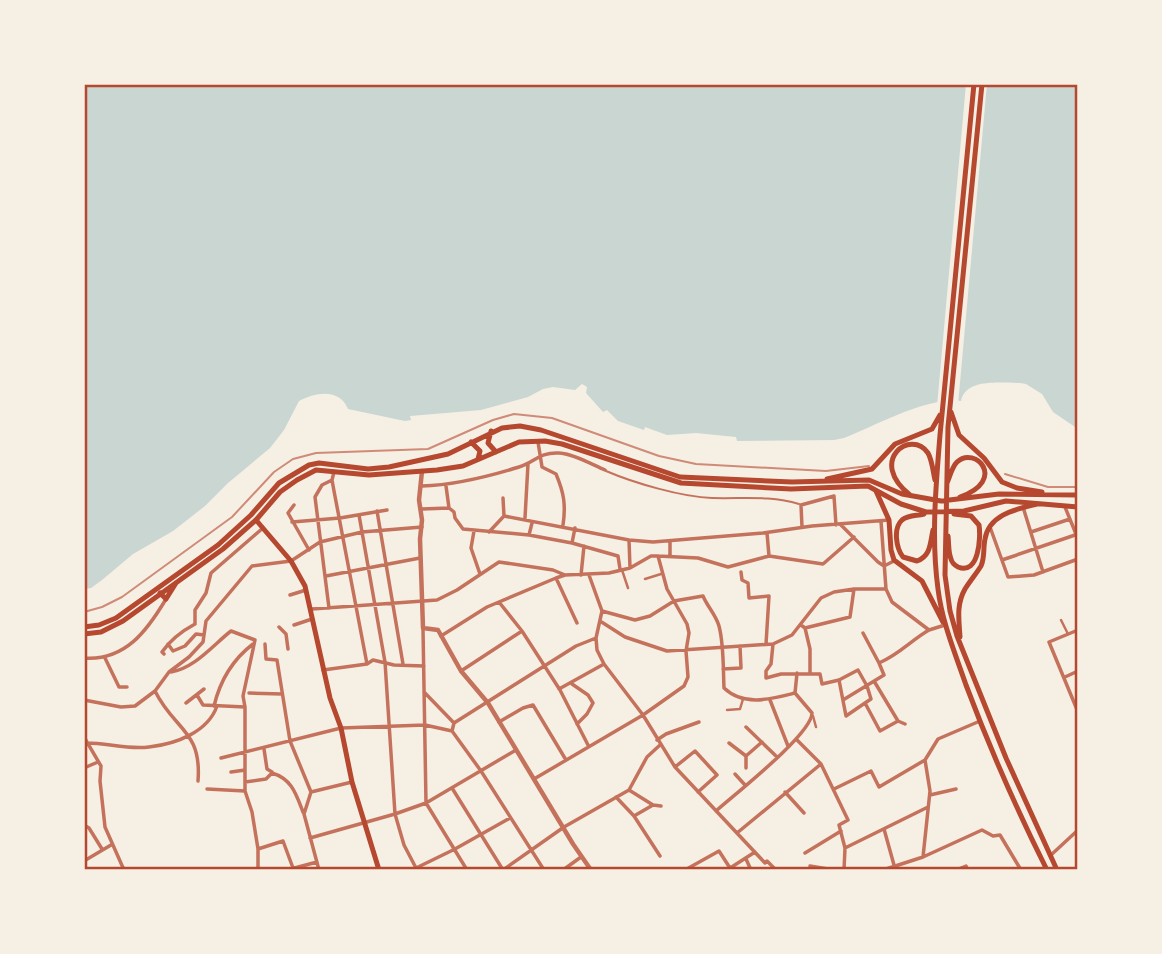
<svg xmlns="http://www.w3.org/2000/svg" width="1162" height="954" viewBox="0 0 1162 954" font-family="Quicksand,sans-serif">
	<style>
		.water { fill: #c9d6d2 }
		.pier { fill: #f6efe4 }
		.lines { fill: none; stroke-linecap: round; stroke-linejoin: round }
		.service { stroke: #c5725c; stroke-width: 2 }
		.pedestrian { stroke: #c5725c; stroke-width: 2.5 }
		.minor { stroke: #c5725c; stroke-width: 3.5 }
		.tertiary { stroke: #c5725c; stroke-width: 4.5 }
		.secondary { stroke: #b5482f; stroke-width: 5 }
		.primary { stroke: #b5482f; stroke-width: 5 }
		.tram { stroke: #cf8b77; stroke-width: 2 }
		.neatline { fill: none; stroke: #b5482f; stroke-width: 2.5 }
	</style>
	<rect width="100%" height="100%" fill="#f6efe4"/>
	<path class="water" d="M84 84H1078V429L1053 412 1042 394 1026 384 1020 383C1000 383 966 378 961 401 925 397 878 425 844 438L834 440 737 441 736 437 696 433 667 435 645 427 644 430 618 421 607 410 603 412 586 393 587 387 582 384 575 390 553 387 543 389 528 397 481 410 410 416 411 420 405 421 348 409C340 388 315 392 299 401L284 430 270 448 228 483 205 506 173 531 133 554 102 580 91 588 84 589Z"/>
	<path class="pier" d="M966 84H987L958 405 948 403 937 406Z"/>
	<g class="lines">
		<path class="service" d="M606 471C634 483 682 497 712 498 742 499 770 495 799 504"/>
		<path class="pedestrian" d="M622 570 628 588
			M645 579 661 574
			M1061 620 1068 634
			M727 710 740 709 743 699
			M813 716 816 727"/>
		<path class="minor" d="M538 442 542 467 556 474C564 493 566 505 563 525
			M334 472 332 480 334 491 367 664
			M422 486C455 485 487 477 519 467 535 462 539 452 559 453 574 454 591 464 605 470
			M446 486 449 508
			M503 498 504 516
			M294 505 288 513 309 550
			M1023 507 1043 572
			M1065 507 1078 539
			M422 509 449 508 454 512 455 518 463 529 529 535 572 543 618 556 620 569
			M377 511 403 664
			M359 515 385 662 395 814 404 845 416 868
			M525 518 528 464
			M881 521 886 589 892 602 929 630 945 625
			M292 522 340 518 387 510
			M840 524 878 562 884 566 894 561
			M802 527 801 505 834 496 836 525
			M990 527 1008 577 1034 575 1078 559
			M474 531 471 548 480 574
			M489 532 504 516 629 540 653 542 763 533 812 526 889 520
			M1031 532 1070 519
			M767 533 769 556
			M529 535 532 523
			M629 540 630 568
			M670 541V555
			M572 543 575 528
			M1002 560 1078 534
			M741 572 742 580 748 583 749 598 769 596 766 644
			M581 575 584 546
			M589 575 602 611 596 638 597 650 604 664 643 715 675 767 765 863 767 861 776 870
			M326 576 420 558
			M556 578 577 623
			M290 595 306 590
			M499 602 522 631 560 690 588 745
			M329 608 315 497 322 485 332 480
			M312 609 437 600 457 590 499 562 553 570 565 575
			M602 611 635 620 650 616 674 601 703 596C707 606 716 615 719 626 724 645 723 667 724 688 744 707 771 699 795 693
			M600 621 625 637 667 651 773 644 792 635 821 598 834 592 854 589H886
			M195 624V610L206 593 211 573 263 528
			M294 625 312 619
			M801 625 805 628 850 617 854 589
			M279 627 286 634 288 649
			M805 628 810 649V674
			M423 629 426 803 467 870
			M1078 630 1049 642 1078 712
			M863 633 879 663
			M441 636 487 607 556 578 565 575 609 573 630 568 651 556H658L698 558 728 567 769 556 823 564 854 537
			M168 644 173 651 185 646 196 634 204 635
			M265 644 266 659 277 660 290 741 311 792 304 814 319 870
			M773 644 771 664 766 671V678L781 674H820L822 684 839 680 858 670 867 686 871 699 865 703 880 731 898 721 905 724
			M164 654 162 652C171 639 182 631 195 624
			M84 658C125 661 147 631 166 599
			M105 658 119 687H127
			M723 669 741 668 740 646
			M323 670 367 664 373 660 394 665 424 666
			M461 671 522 631
			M171 672C195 668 213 645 231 631L255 640 243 696 245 707V791L252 812 258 849V870
			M1065 677 1078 671
			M839 680 846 716 865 703
			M874 681 898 721
			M572 684 588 695 593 703 587 714 577 724
			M559 689 604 664
			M155 691C174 730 202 730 198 781
			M424 692 454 723 452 731 481 771 544 870
			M249 693 282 694
			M795 693 797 673
			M197 695 203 705 245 707
			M84 700 121 707 135 706 155 691 169 672 189 657 203 642 206 621 252 566 291 561 320 542 362 532 422 527
			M770 700 788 746
			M843 700 884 675 879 663C900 654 910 641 929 630
			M186 703 204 689
			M214 706C220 681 232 660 253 644
			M499 722 523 708 533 705 566 760
			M454 723 576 646 596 638
			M746 727 777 757
			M84 737 101 766 100 781 105 827 124 870
			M657 740 666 734 699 722
			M797 740 821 764 848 820 839 825 845 848 844 870
			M87 743C107 743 129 750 149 747 176 744 208 732 217 706
			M729 743 746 756V768
			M264 749 267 769 272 772
			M746 756 762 742
			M221 758 341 728 425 725 452 731
			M675 767 695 751 717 775 698 792
			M84 768 98 762
			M231 772 245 770
			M735 774 745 785
			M534 779 643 715 684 686 688 677 686 651 689 633 687 624 667 589 658 556
			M245 782 266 779 272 773C292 779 296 794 303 812
			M452 788 503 870
			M207 789 245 791
			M834 789 871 771 879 787 925 760
			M629 790 653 805
			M311 792 352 782
			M785 792 804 813
			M930 795 956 789
			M616 797 634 816 660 856
			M716 811C735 794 812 734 812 713L795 693
			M634 816 653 805 661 806
			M84 825 89 828 102 849
			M884 829 894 865
			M737 833 821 764
			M310 838 395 814 426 803 516 750
			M845 848 928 807
			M258 849 283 841 293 868
			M805 853 841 831
			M1051 855 1078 830
			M923 857 930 791 925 760 938 739 980 721
			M746 859 751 870
			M84 861 111 845
			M810 866 834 870
			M287 870 317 862
			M412 870 455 849 510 818
			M503 870 564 827 629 790 647 757 660 745
			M563 870 581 857
			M685 870 719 851 730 868
			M727 870 755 852
			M883 870 923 857 982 830 993 836 1000 835 1021 870
			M956 870 966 866 968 870"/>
		<path class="tertiary" d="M422 471 419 500 422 520 420 539 423 628 438 630 461 671 488 703 573 844 591 870"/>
		<path class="secondary" d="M256 520 291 561 305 586 330 698 341 728 352 782 379 870"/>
		<path class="primary" d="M974 84 940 435C936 485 931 538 938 589 942 622 955 653 966 685 990 749 1017 810 1047 870
			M982 84 948 427 945 575 950 611 957 636 1006 758 1057 870
			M951 412 959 435 984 458 1002 482 1017 488 1042 492
			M491 431 488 443 496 452
			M471 442 480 451 478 459
			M827 479 872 469 895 444 932 429 940 415
			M947 483C950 476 952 467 957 462 975 445 1008 480 960 497
			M876 491 889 520 891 550 894 560 922 581 943 622
			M910 495C867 461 911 428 928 453 932 460 933 471 935 480
			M924 514C917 516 908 515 902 520 893 528 896 548 903 557L917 561C931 556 930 543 933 530
			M948 536C949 544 948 552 951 559 952 563 954 565 958 567 979 576 981 537 979 525L971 516 954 514
			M160 593 166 599 176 583
			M84 627 99 625 116 618 218 545 251 515 279 483 309 465 319 463 368 469 389 467 448 454 502 428 520 426 541 430 680 477 792 482 869 480 902 494 941 501 999 494 1078 495
			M84 634 101 632 123 621 223 549 256 520 280 492 297 480 316 470 369 475 437 470 463 466 519 442 545 441 562 444 681 483 791 489 868 486 901 504 926 512 964 511 1006 501 1078 507
			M960 637C959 620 956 605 965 589 970 581 976 574 981 566 985 557 983 548 985 539 989 514 1017 509 1037 504"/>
		<path class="tram" d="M1005 474 1048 487H1078
			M84 612 102 607 122 597 232 517 274 472 293 459 316 453 428 449 493 420 514 414 552 418 659 456 696 464 826 471 869 466"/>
	</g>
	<rect width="1162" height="954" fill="none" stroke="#f6efe4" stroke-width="172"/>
	<rect x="86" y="86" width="990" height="782" class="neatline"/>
</svg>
